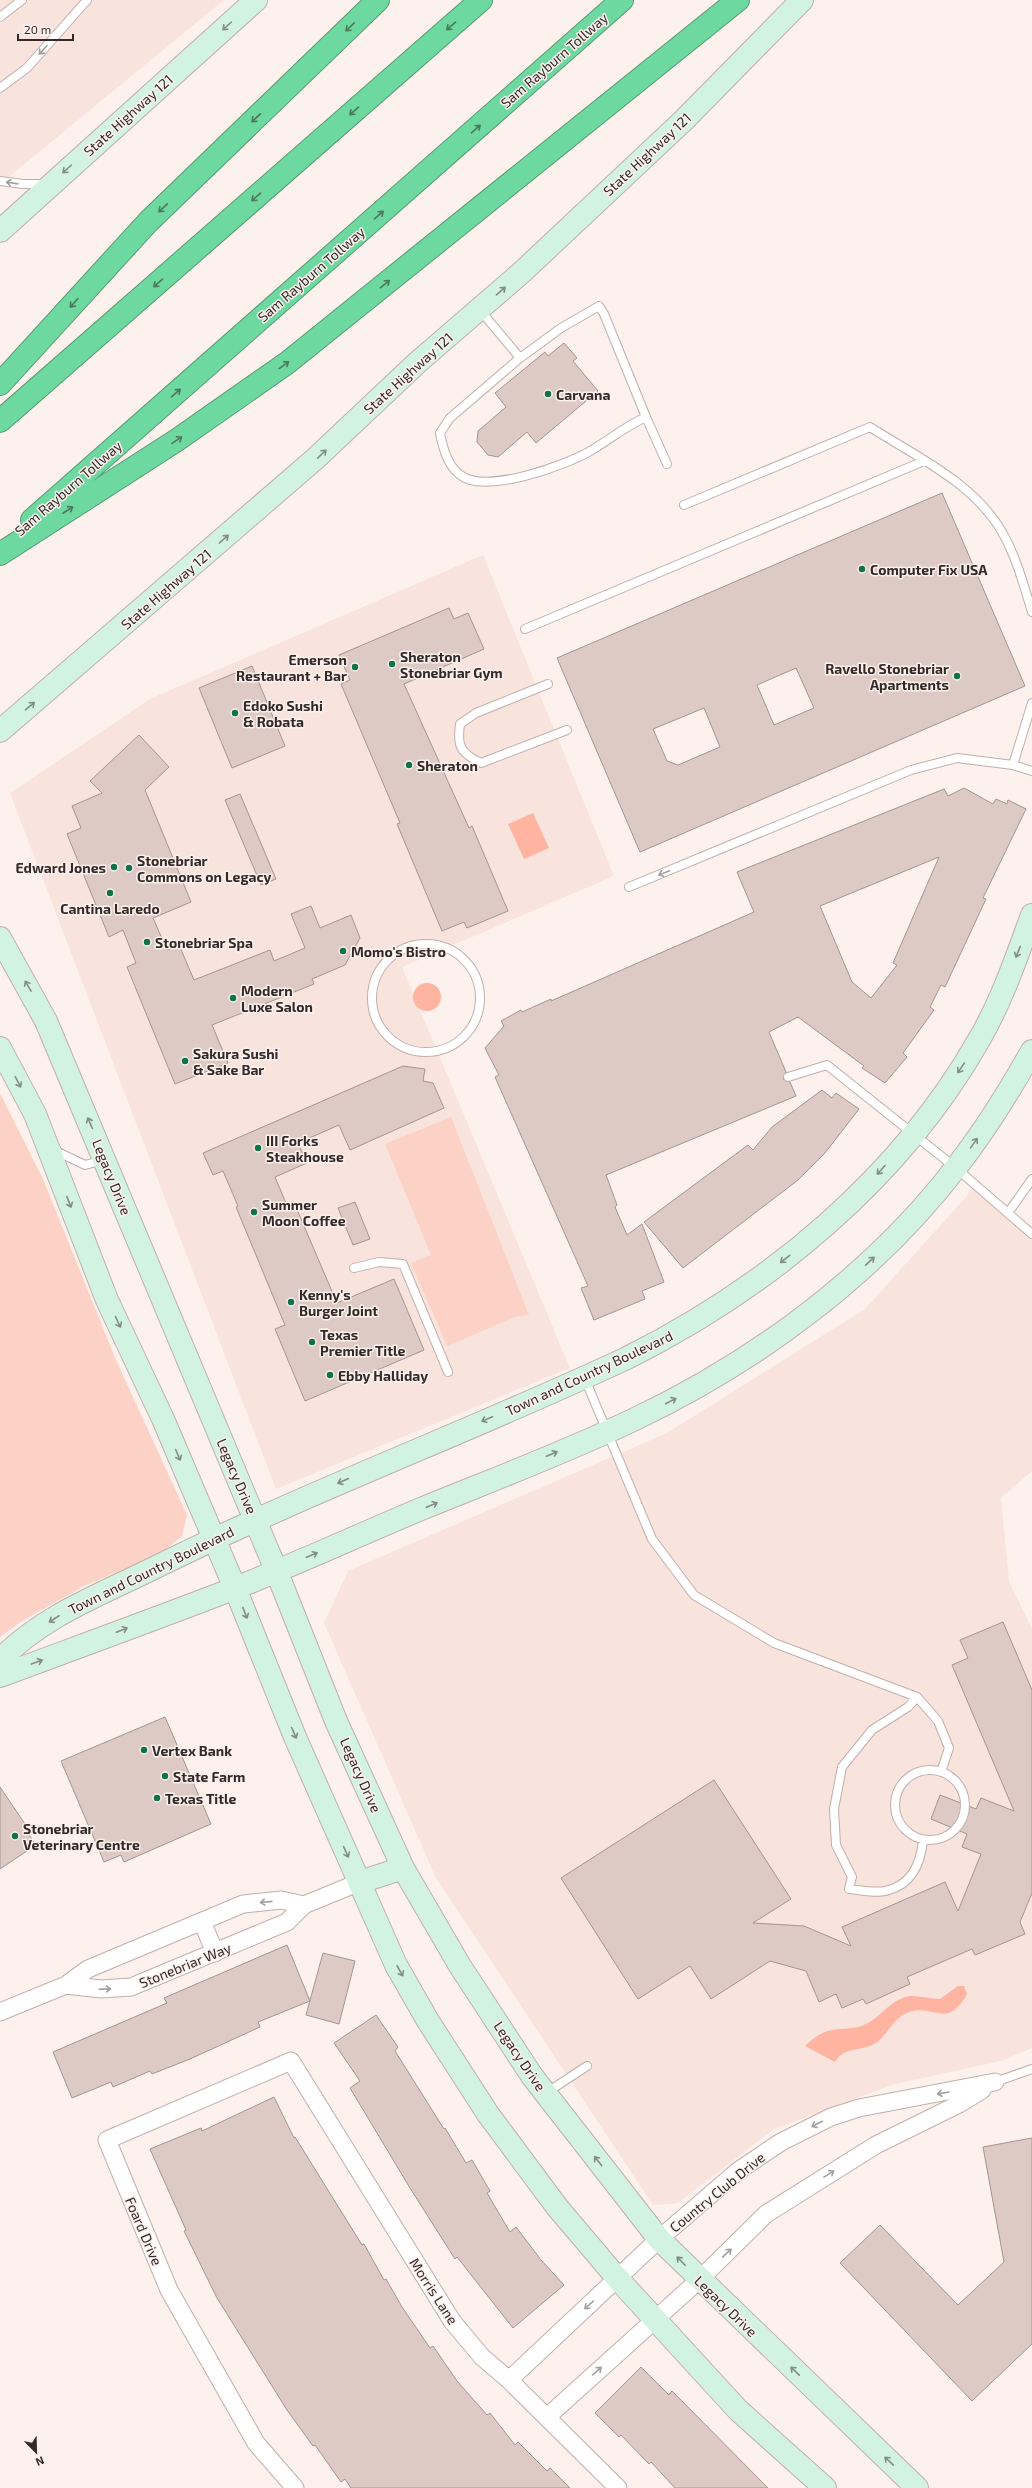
<svg xmlns="http://www.w3.org/2000/svg" width="1032" height="2488" viewBox="0 0 1032 2488" font-family="'Exo 2',sans-serif">
	<style>
		.built { fill: #f9e3dd }
		.green { fill: #fcd2c7 }
		.water { fill: #feb4a0 }
		.building { fill: #ddcac5; stroke: #a6948f; fill-rule: evenodd }
		.lines { fill: none; stroke-linecap: round; stroke-linejoin: round }
		.lane-casing { stroke: #c1afaa; stroke-width: 10 }
		.street-casing { stroke: #c1afaa; stroke-width: 19 }
		.secondary-casing { stroke: #c1afaa; stroke-width: 24 }
		.highway-casing { stroke: #589b76; stroke-width: 24 }
		.lane { stroke: #fff; stroke-width: 8 }
		.street { stroke: #fff; stroke-width: 17 }
		.secondary { stroke: #d3f3e2; stroke-width: 22 }
		.highway { stroke: #6dd8a0; stroke-width: 22 }
		.oneway { stroke: #828e85 }
		.oneway2 { stroke: #4c785e }
		.oneway3 { stroke: #a29f9e }
		.poi-dot { fill: #107249; stroke: #fdf1ed; stroke-width: 1.5 }
		.labels { text-anchor: middle; dominant-baseline: central; stroke-width: 3; stroke-linejoin: round; paint-order: stroke }
		.street-label { font-size: 14px; fill: #312a28; stroke: #fdf1ed }
		.poi-label { font-size: 14px; font-weight: bold; fill: #312a28; stroke: #fdf1ed; text-anchor: start }
	</style>
	<rect width="100%" height="100%" fill="#fdf1ed"/>
	<path class="built" d="M0 0H224L0 184Z
		M483 555 614 876 402 967 570 1368 276 1489 10 793 150 699Z
		M974 1184 1032 1226V1471L1001 1498 1009 1581 1032 1629V2048L1001 2061 895 2084 774 2129 678 2203 653 2205 436 1878 324 1623 348 1571 667 1433 865 1309 966 1197Z"/>
	<path class="green" d="M0 1093 43 1179 116 1360 187 1515 182 1536 160 1554 84 1586 22 1621 0 1637Z
		M451 1117 529 1315 515 1317 447 1346 411 1263 431 1255 385 1144Z"/>
	<path class="water" d="M533 813 549 848 524 859 508 824Z
		M413 997a14 14 0 1 1 28 0a14 14 0 1 1-28 0Z
		M958 1986H964L967 1994C947 2030 934 2004 909 2012 892 2018 889 2035 874 2044 859 2052 845 2046 835 2062L805 2046C832 2019 845 2036 870 2022 884 2013 894 1997 912 1996 920 1996 931 1999 940 1999Z"/>
	<path class="building" d="M564 343 577 358 573 361 598 391 536 443 527 432 498 457 488 455 477 442 478 431 506 407 495 393 545 352 548 356Z
		M942 493 1025 686 640 852 557 658ZM796 668 814 708 774 725 757 685ZM704 708 720 747 678 765 667 761 653 729Z
		M449 608 454 619 468 613 484 649 404 684 469 828 472 826 508 911 467 928 464 922 442 931 397 824 400 823 341 684 350 680 339 655Z
		M252 666 285 746 232 768 199 688Z
		M139 735 169 767 145 790 191 902 153 918 167 950 179 945 194 980 270 950 274 961 305 948 291 914 311 906 320 928 351 915 360 938 345 965 312 979 314 984 212 1025 228 1063 175 1084 127 967 136 963 123 930 109 937 67 834 81 828 72 806 102 793 90 781Z
		M964 788 993 804 996 799 1007 804 1008 800 1026 809 983 898 986 899 945 987 941 985 930 1007 934 1010 903 1053 907 1057 885 1083 862 1068 864 1066 798 1017 769 1032 786 1072 783 1079 790 1082 796 1096 606 1175 617 1205 615 1207 627 1235 642 1224 664 1282 642 1291 645 1299 594 1320 581 1288 588 1286 495 1077 499 1075 485 1048 504 1026 501 1021 521 1010 522 1012 551 999V1001L754 912 737 872 944 789 948 796ZM939 857 893 963 897 965 871 998 852 982 820 906Z
		M240 794 276 879 261 885 225 800Z
		M403 1066 425 1069 423 1081 433 1083 444 1108 350 1150 339 1125 298 1143 307 1163 275 1177 288 1208 295 1205 337 1303 394 1279 424 1350 305 1401 275 1329 285 1325 236 1207 238 1206 223 1171 213 1175 203 1153Z
		M822 1090 832 1098 836 1093 859 1109 825 1153 798 1180 683 1268 644 1222 748 1145 753 1150 772 1127Z
		M355 1202 370 1239 353 1245 338 1208Z
		M1003 1622 1032 1690V1893L1020 1922 1025 1934 975 1955 972 1949 907 1977 910 1984 866 2004 863 1999 842 2008 836 1994 819 2002 806 1971 770 1961 711 1999 690 1966 638 1999 561 1878 714 1780 791 1899 753 1923 804 1926 851 1946 842 1927 945 1882 958 1911 981 1854 962 1847 967 1834 931 1819 940 1795 976 1809 981 1798 1014 1811 952 1665 968 1658 960 1640Z
		M165 1717 211 1824 124 1862 121 1855 104 1862 61 1761Z
		M0 1787 25 1824 23 1826 36 1845 0 1869Z
		M287 1945 310 2001 258 2022 260 2027 190 2059 152 2074 150 2071 113 2087 111 2082 72 2098 53 2052 167 2003 164 1998Z
		M323 1953 355 1961 339 2024 306 2015Z
		M376 2015 398 2047 395 2051 444 2129 445 2128 466 2163 472 2160 490 2191 487 2193 510 2232 516 2227 541 2260 564 2285 513 2328 457 2257 455 2259 410 2188 350 2088 360 2081 334 2043Z
		M274 2097 294 2138 295 2137 362 2245 364 2244 384 2280 386 2279 402 2307 430 2348 433 2346 457 2381 487 2415 490 2413 515 2445 518 2442 547 2471 550 2468 570 2488H351L345 2479 341 2482 315 2445 313 2446 287 2410 217 2298 184 2231 186 2230 150 2149 201 2128 202 2131Z
		M1032 2138V2344L972 2401 840 2263 880 2225 958 2305 1004 2262 983 2147Z
		M641 2367 669 2395 672 2391 768 2488H675L651 2462 649 2464 621 2435 619 2437 595 2413Z"/>
	<g class="lines">
		<defs>
			<path id="lane" d="M0 17 22 0
				M0 88 27 68 87 0
				M0 181 23 184H46
				M480 310 520 358 450 418 440 433C443 448 447 464 459 474 483 496 567 465 592 450 610 439 626 426 646 417L667 464
				M520 358 561 328 599 306 604 314 646 417
				M684 505 870 427C917 457 974 483 1002 532 1016 556 1024 586 1032 612
				M525 629 924 461
				M548 684 476 713 460 724C457 746 460 753 481 763L567 730
				M1013 765 1032 703
				M629 887 911 770 957 758 1013 765 1032 771
				M372 998a54 54 0 1 1 108 0a54 54 0 1 1-108 0Z
				M788 1077 827 1065 956 1168 1032 1234
				M55 1147 58 1152 85 1165 103 1160
				M1008 1213 1032 1179
				M354 1268 379 1262 403 1264 448 1372
				M585 1379 652 1539 694 1595 774 1643 917 1697 938 1721 949 1748 941 1772
				M917 1697 908 1707 872 1730 842 1767 834 1809 836 1845 852 1877 849 1889C860 1890 878 1894 889 1890 913 1883 921 1862 923 1840
				M895 1805a35 35 0 1 1 70 0a35 35 0 1 1-70 0Z
				M995 2082 1032 2069
				M546 2093 587 2066"/>
			<path id="street" d="M202 1921 215 1953
				M66 1985 88 1969 243 1904 281 1900 304 1905
				M0 2012 66 1985 101 1989 131 1987 287 1922 304 1905 360 1882
				M509 2380 659 2239 738 2171 781 2142 831 2117 859 2108 995 2082
				M547 2417 699 2280 766 2214 876 2145 959 2104 982 2090
				M295 2488 256 2443 169 2290 107 2140 291 2061 452 2321 482 2357 509 2380 618 2488"/>
			<path id="secondary" d="M0 231 256 0
				M0 731 315 459 418 362 521 273 684 120 802 0
				M0 938 46 1021 276 1570 336 1721 403 1868 460 1966 532 2076 659 2239 917 2488
				M0 1048 35 1114 107 1300 163 1419 235 1588 295 1737 396 1965 428 2021 488 2114 557 2207 618 2279 738 2410 825 2488
				M0 1660C42 1616 102 1594 156 1567 310 1491 471 1431 627 1358 769 1287 901 1178 980 1038 1002 1000 1017 956 1032 915
				M0 1676C78 1647 155 1619 233 1589 296 1564 359 1535 421 1509 492 1480 564 1453 633 1420 756 1362 875 1274 958 1165 986 1129 1010 1090 1032 1051
				M360 1882 403 1868"/>
			<path id="highway" d="M0 384 148 222 378 0
				M0 421 481 0
				M32 520 622 0
				M0 554 177 440 287 363 738 0"/>
		</defs>
		<use href="#lane" class="lane-casing"/>
		<use href="#street" class="street-casing"/>
		<use href="#secondary" class="secondary-casing"/>
		<use href="#highway" class="highway-casing"/>
		<use href="#lane" class="lane"/>
		<use href="#street" class="street"/>
		<use href="#secondary" class="secondary"/>
		<use href="#highway" class="highway"/>
	</g>
	<defs><path id="oneway-shaft" d="M-6 0H5M1.5-3L5.5 0L1.5 3" fill="none" stroke-width="1.6" stroke-linecap="round" stroke-linejoin="round"/></defs>
	<g class="oneway">
		<use href="#oneway-shaft" transform="translate(227 26) rotate(138)"/>
		<use href="#oneway-shaft" transform="translate(67 169) rotate(138)"/>
		<use href="#oneway-shaft" transform="translate(501 291) rotate(-41)"/>
		<use href="#oneway-shaft" transform="translate(322 454) rotate(-44)"/>
		<use href="#oneway-shaft" transform="translate(224 539) rotate(-41)"/>
		<use href="#oneway-shaft" transform="translate(30 706) rotate(-40)"/>
		<use href="#oneway-shaft" transform="translate(1018 952) rotate(112)"/>
		<use href="#oneway-shaft" transform="translate(28 986) rotate(-120)"/>
		<use href="#oneway-shaft" transform="translate(961 1068) rotate(124)"/>
		<use href="#oneway-shaft" transform="translate(18 1082) rotate(62)"/>
		<use href="#oneway-shaft" transform="translate(90 1123) rotate(-113)"/>
		<use href="#oneway-shaft" transform="translate(974 1143) rotate(-55)"/>
		<use href="#oneway-shaft" transform="translate(881 1170) rotate(132)"/>
		<use href="#oneway-shaft" transform="translate(69 1202) rotate(69)"/>
		<use href="#oneway-shaft" transform="translate(785 1259) rotate(142)"/>
		<use href="#oneway-shaft" transform="translate(870 1261) rotate(-43)"/>
		<use href="#oneway-shaft" transform="translate(118 1322) rotate(65)"/>
		<use href="#oneway-shaft" transform="translate(671 1401) rotate(-28)"/>
		<use href="#oneway-shaft" transform="translate(487 1419) rotate(157)"/>
		<use href="#oneway-shaft" transform="translate(552 1454) rotate(-23)"/>
		<use href="#oneway-shaft" transform="translate(178 1455) rotate(67)"/>
		<use href="#oneway-shaft" transform="translate(343 1481) rotate(156)"/>
		<use href="#oneway-shaft" transform="translate(432 1505) rotate(-23)"/>
		<use href="#oneway-shaft" transform="translate(312 1555) rotate(-23)"/>
		<use href="#oneway-shaft" transform="translate(245 1613) rotate(69)"/>
		<use href="#oneway-shaft" transform="translate(54 1619) rotate(147)"/>
		<use href="#oneway-shaft" transform="translate(122 1630) rotate(-21)"/>
		<use href="#oneway-shaft" transform="translate(37 1662) rotate(-20)"/>
		<use href="#oneway-shaft" transform="translate(294 1733) rotate(67)"/>
		<use href="#oneway-shaft" transform="translate(346 1852) rotate(66)"/>
		<use href="#oneway-shaft" transform="translate(400 1971) rotate(61)"/>
		<use href="#oneway-shaft" transform="translate(598 2161) rotate(-128)"/>
		<use href="#oneway-shaft" transform="translate(681 2261) rotate(-134)"/>
		<use href="#oneway-shaft" transform="translate(795 2371) rotate(-136)"/>
		<use href="#oneway-shaft" transform="translate(889 2461) rotate(-136)"/>
	</g>
	<g class="oneway2">
		<use href="#oneway-shaft" transform="translate(451 26) rotate(139)"/>
		<use href="#oneway-shaft" transform="translate(350 27) rotate(136)"/>
		<use href="#oneway-shaft" transform="translate(354 111) rotate(139)"/>
		<use href="#oneway-shaft" transform="translate(256 118) rotate(136)"/>
		<use href="#oneway-shaft" transform="translate(476 129) rotate(-41)"/>
		<use href="#oneway-shaft" transform="translate(256 197) rotate(139)"/>
		<use href="#oneway-shaft" transform="translate(163 208) rotate(136)"/>
		<use href="#oneway-shaft" transform="translate(379 215) rotate(-41)"/>
		<use href="#oneway-shaft" transform="translate(158 283) rotate(139)"/>
		<use href="#oneway-shaft" transform="translate(385 284) rotate(-39)"/>
		<use href="#oneway-shaft" transform="translate(74 303) rotate(132)"/>
		<use href="#oneway-shaft" transform="translate(284 365) rotate(-36)"/>
		<use href="#oneway-shaft" transform="translate(176 393) rotate(-41)"/>
		<use href="#oneway-shaft" transform="translate(177 440) rotate(-34)"/>
		<use href="#oneway-shaft" transform="translate(68 510) rotate(-33)"/>
	</g>
	<g class="oneway3">
		<use href="#oneway-shaft" transform="translate(43 50) rotate(132)"/>
		<use href="#oneway-shaft" transform="translate(12 183) rotate(-172)"/>
		<use href="#oneway-shaft" transform="translate(664 873) rotate(158)"/>
		<use href="#oneway-shaft" transform="translate(266 1902) rotate(174)"/>
		<use href="#oneway-shaft" transform="translate(105 1989) rotate(-2)"/>
		<use href="#oneway-shaft" transform="translate(943 2093) rotate(170)"/>
		<use href="#oneway-shaft" transform="translate(817 2124) rotate(153)"/>
		<use href="#oneway-shaft" transform="translate(829 2174) rotate(-32)"/>
		<use href="#oneway-shaft" transform="translate(727 2253) rotate(-44)"/>
		<use href="#oneway-shaft" transform="translate(589 2305) rotate(138)"/>
		<use href="#oneway-shaft" transform="translate(597 2371) rotate(-42)"/>
	</g>
	<g class="poi-dot">
		<circle cx="548" cy="394" r="4"/>
		<circle cx="862" cy="569" r="4"/>
		<circle cx="392" cy="664" r="4"/>
		<circle cx="355" cy="667" r="4"/>
		<circle cx="957" cy="676" r="4"/>
		<circle cx="235" cy="713" r="4"/>
		<circle cx="409" cy="765" r="4"/>
		<circle cx="114" cy="867" r="4"/>
		<circle cx="129" cy="868" r="4"/>
		<circle cx="110" cy="893" r="4"/>
		<circle cx="147" cy="942" r="4"/>
		<circle cx="343" cy="951" r="4"/>
		<circle cx="233" cy="998" r="4"/>
		<circle cx="185" cy="1061" r="4"/>
		<circle cx="258" cy="1148" r="4"/>
		<circle cx="254" cy="1212" r="4"/>
		<circle cx="291" cy="1302" r="4"/>
		<circle cx="312" cy="1342" r="4"/>
		<circle cx="330" cy="1375" r="4"/>
		<circle cx="144" cy="1750" r="4"/>
		<circle cx="165" cy="1776" r="4"/>
		<circle cx="157" cy="1798" r="4"/>
		<circle cx="15" cy="1836" r="4"/>
	</g>
	<g class="labels">
		<g class="street-label">
			<text transform="translate(554 60) rotate(-41)">Sam Rayburn Tollway</text>
			<text transform="translate(128 115) rotate(-42)">State Highway 121</text>
			<text transform="translate(647 154) rotate(-43)">State Highway 121</text>
			<text transform="translate(311 274) rotate(-41)">Sam Rayburn Tollway</text>
			<text transform="translate(408 373) rotate(-42)">State Highway 121</text>
			<text transform="translate(68 488) rotate(-41)">Sam Rayburn Tollway</text>
			<text transform="translate(166 589) rotate(-41)">State Highway 121</text>
			<text transform="translate(112 1177) rotate(68)">Legacy Drive</text>
			<text transform="translate(589 1373) rotate(-25)">Town and Country Boulevard</text>
			<text transform="translate(237 1476) rotate(67)">Legacy Drive</text>
			<text transform="translate(151 1570) rotate(-26)">Town and Country Boulevard</text>
			<text transform="translate(361 1775) rotate(66)">Legacy Drive</text>
			<text transform="translate(185 1965) rotate(-22)">Stonebriar Way</text>
			<text transform="translate(520 2056) rotate(56)">Legacy Drive</text>
			<text transform="translate(717 2192) rotate(-39)">Country Club Drive</text>
			<text transform="translate(144 2231) rotate(67)">Foard Drive</text>
			<text transform="translate(434 2291) rotate(57)">Morris Lane</text>
			<text transform="translate(726 2306) rotate(44)">Legacy Drive</text>
		</g>
		<g class="poi-label">
			<text x="556" y="394">Carvana</text>
			<text x="870" y="569">Computer Fix USA</text>
			<text x="400" y="656">Sheraton<tspan x="400" dy="16">Stonebriar Gym</tspan></text>
			<text x="347" y="659" text-anchor="end">Emerson<tspan x="347" dy="16">Restaurant + Bar</tspan></text>
			<text x="949" y="668" text-anchor="end">Ravello Stonebriar<tspan x="949" dy="16">Apartments</tspan></text>
			<text x="243" y="705">Edoko Sushi<tspan x="243" dy="16">&amp; Robata</tspan></text>
			<text x="417" y="765">Sheraton</text>
			<text x="137" y="860">Stonebriar<tspan x="137" dy="16">Commons on Legacy</tspan></text>
			<text x="106" y="867" text-anchor="end">Edward Jones</text>
			<text x="110" y="908" text-anchor="middle">Cantina Laredo</text>
			<text x="155" y="942">Stonebriar Spa</text>
			<text x="351" y="951">Momo's Bistro</text>
			<text x="241" y="990">Modern<tspan x="241" dy="16">Luxe Salon</tspan></text>
			<text x="193" y="1053">Sakura Sushi<tspan x="193" dy="16">&amp; Sake Bar</tspan></text>
			<text x="266" y="1140">III Forks<tspan x="266" dy="16">Steakhouse</tspan></text>
			<text x="262" y="1204">Summer<tspan x="262" dy="16">Moon Coffee</tspan></text>
			<text x="299" y="1294">Kenny's<tspan x="299" dy="16">Burger Joint</tspan></text>
			<text x="320" y="1334">Texas<tspan x="320" dy="16">Premier Title</tspan></text>
			<text x="338" y="1375">Ebby Halliday</text>
			<text x="152" y="1750">Vertex Bank</text>
			<text x="173" y="1776">State Farm</text>
			<text x="165" y="1798">Texas Title</text>
			<text x="23" y="1828">Stonebriar<tspan x="23" dy="16">Veterinary Centre</tspan></text>
		</g>
	</g>
	<g transform="translate(36 2452) rotate(157)" stroke="#fdf1ed" stroke-width="3" paint-order="stroke">
	<path d="M0-3L7 15L0 10L-7 15Z" fill="#312a28"/>
	<text y="-6" font-size="11" font-weight="bold" text-anchor="middle" fill="#312a28">N</text>
	</g>
	<path d="M18 34v6h55v-6" fill="none" stroke="#312a28" stroke-width="2"/>
	<text x="24" y="34" font-size="12" fill="#312a28" stroke="#fdf1ed" stroke-width="3" paint-order="stroke">20 m</text>
</svg>
